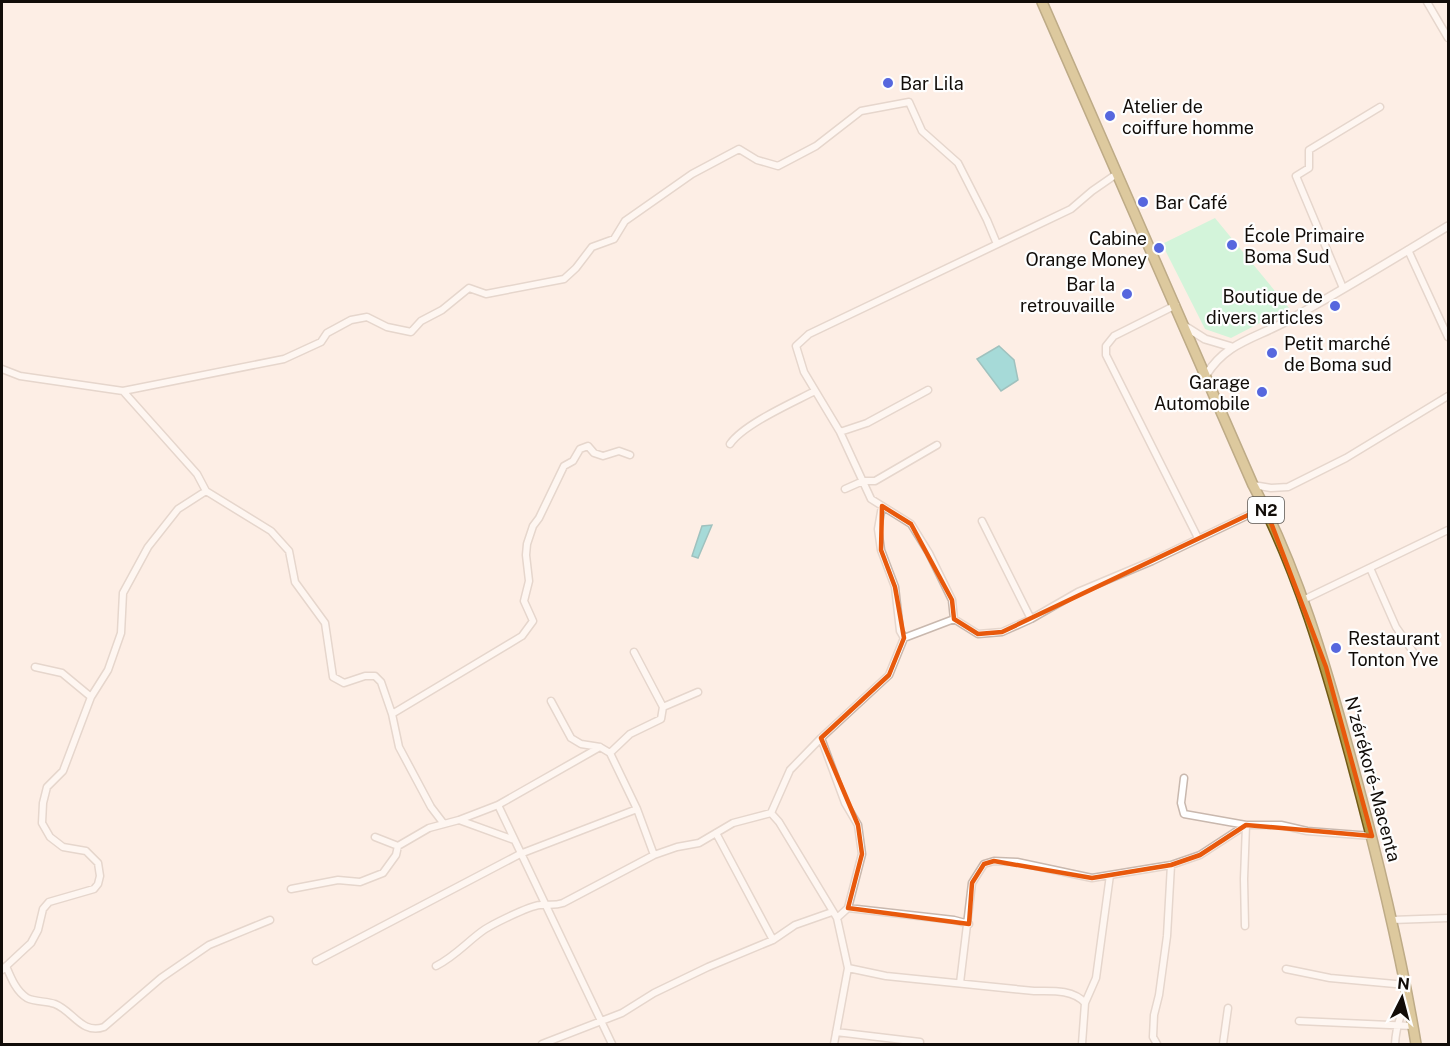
<svg xmlns="http://www.w3.org/2000/svg" width="1450" height="1046" viewBox="0 0 1450 1046" font-family="'Public Sans',sans-serif">
	<style>
		.green { fill: #a1facc }
		.water { fill: #3cc1c7; stroke: #2f8b8e; stroke-width: 1.5 }
		.lines { fill: none; stroke-linecap: round; stroke-linejoin: round }
		.minor-casing { stroke: #c9b8ae; stroke-width: 9 }
		.tertiary-casing { stroke: #c9b8ae; stroke-width: 10 }
		.trunk-casing { stroke: #715914; stroke-width: 12 }
		.minor { stroke: #fff; stroke-width: 6 }
		.tertiary { stroke: #fff; stroke-width: 7 }
		.trunk { stroke: #b69b48; stroke-width: 9 }
		.marked { fill: none; stroke: #e8590c; stroke-width: 4.5; stroke-linejoin: round }
		.poi-dot { fill: #5667de; stroke: #fefefe; stroke-width: 2 }
		.labels { text-anchor: middle; dominant-baseline: central; stroke-width: 4.5; stroke-linejoin: round; paint-order: stroke }
		.shield { fill: #fefefe; stroke: #585552; stroke-width: 1.5 }
		.shield-label { font-size: 16px; font-weight: bold; fill: #110c08 }
		.poi-label { font-size: 18px; fill: #110c08; stroke: #fefefe; text-anchor: start }
		.street-label { font-size: 18px; fill: #110c08; stroke: #fefefe }
	</style>
	<rect width="100%" height="100%" fill="#fdeee5"/>
	<path class="green" d="M1215 218 1289 308 1231 338 1205 329 1162 244Z"/>
	<path class="water" d="M999 346 1014 360 1018 380 1001 391 977 359Z
		M712 525 698 558 692 556 702 526Z"/>
	<g class="lines">
		<defs>
			<path id="minor" d="M1427 2 1448 38
				M1408 250 1448 337
				M1343 288 1296 176 1309 168V150L1380 107
				M1176 305 1114 336 1106 346V355L1198 538
				M2 369 20 376 123 391 197 474 206 491 271 531 289 551 295 582 325 623 333 677 344 683 365 676H375L381 682 392 714 399 747 431 807 444 824
				M123 391 284 359 321 342 327 333 351 320 367 317 387 327 411 332 421 321 442 310 469 288 486 294 564 279 576 268 592 247 614 239 625 221 692 174 739 149 757 160 778 166 816 146 861 111 909 102 922 131 958 163 987 220 997 244
				M840 432 867 423 928 390
				M730 444C744 424 792 403 815 391
				M1253 485 1271 488 1288 487 1346 458 1448 396
				M845 489 863 481H875L937 445
				M882 506 878 529 881 550 895 587 900 631 904 638
				M982 521 1031 619
				M1370 568 1396 627 1416 656
				M1303 600 1448 530
				M954 619 952 600 929 553 911 524 871 499 840 432 804 372 796 346 809 334 1071 209 1092 191 1118 173
				M634 652 663 707
				M35 667 62 673 91 697
				M551 701 571 738 581 744 600 747 610 753 637 809 654 855
				M392 714 522 636 533 621 524 601 529 581 526 555 527 544 533 526 539 518 564 466 573 461 580 449 588 446 594 453 603 456 619 451 630 455
				M821 738 845 803 858 825 862 854 848 908 837 918
				M610 753 630 734 661 719 663 707 698 692
				M1184 778 1181 803 1184 814 1246 825
				M498 805 612 1044
				M459 820 514 840
				M716 833 773 940
				M375 837 398 846 429 828 459 820 498 805 600 747
				M291 889 338 880 360 882 383 873 396 855 398 846
				M848 908 954 920 969 924
				M1392 920 1448 918
				M1245 926 1244 879 1246 825H1281L1307 831 1372 836
				M316 961 520 854 637 809
				M6 966C11 978 16 991 27 998 35 1002 46 1001 55 1004 73 1011 82 1035 104 1027L161 978 209 945 270 920
				M436 966C454 957 465 944 481 932 490 925 529 906 540 905 548 904 554 906 563 903L654 855 677 847 699 843 733 823 771 813
				M1286 969 1330 978 1406 985
				M2 970 31 943 38 930 43 909 49 902 94 889 98 884 100 876 98 863 86 851 63 847 50 837 42 823 43 803 47 787 63 771 91 697 108 670 121 633 123 593 148 547 178 509 206 491
				M960 983 972 883 984 864 994 861 1017 862 1092 878 1110 875 1171 865 1200 855 1246 825
				M1085 1003 1096 978 1110 875
				M1299 1021 1413 1026
				M836 1032 920 1042
				M542 1044 622 1013 654 993 708 967 773 940 795 925 832 912
				M834 1044 848 968
				M1082 1044 1085 1003C1073 989 1051 991 1034 991L886 976 848 968 837 918 779 822 771 813 790 770 821 738 889 675 904 638 954 619 978 634 1002 632 1031 619 1078 592 1152 561 1265 507
				M1157 1044 1153 1037 1154 1015 1159 995 1167 936 1171 865
				M1223 1044 1228 1008
				M1395 1044C1396 1027 1400 1014 1408 999"/>
			<path id="tertiary" d="M1186 327 1205 339 1232 347
				M1206 375C1226 343 1253 339 1285 322 1340 292 1395 258 1448 226"/>
			<path id="trunk" d="M1042 2 1253 485C1298 570 1325 663 1350 755 1376 851 1400 947 1416 1044"/>
		</defs>
		<use href="#minor" class="minor-casing"/>
		<use href="#tertiary" class="tertiary-casing"/>
		<use href="#trunk" class="trunk-casing"/>
		<use href="#minor" class="minor"/>
		<use href="#tertiary" class="tertiary"/>
		<use href="#trunk" class="trunk"/>
	</g>
	<path d="M0 0H1450V1046H0ZM882 506 911 524 952 600 954 619 978 634 1002 632 1265 507 1326 667 1372 836 1246 825 1200 855 1171 865 1092 878 994 861 984 864 972 883 969 924 848 908 862 854 858 825 821 738 889 675 904 638 895 587 881 550Z" fill="#fdeee5" fill-opacity=".55" fill-rule="evenodd"/>
	<path class="marked" d="M882 506 911 524 952 600 954 619 978 634 1002 632 1265 507 1326 667 1372 836 1246 825 1200 855 1171 865 1092 878 994 861 984 864 972 883 969 924 848 908 862 854 858 825 821 738 889 675 904 638 895 587 881 550Z"/>
	<g class="poi-dot">
		<circle cx="888" cy="83" r="6"/>
		<circle cx="1110" cy="116" r="6"/>
		<circle cx="1143" cy="202" r="6"/>
		<circle cx="1232" cy="245" r="6"/>
		<circle cx="1159" cy="248" r="6"/>
		<circle cx="1127" cy="294" r="6"/>
		<circle cx="1335" cy="306" r="6"/>
		<circle cx="1272" cy="353" r="6"/>
		<circle cx="1262" cy="392" r="6"/>
		<circle cx="1336" cy="648" r="6"/>
	</g>
	<g class="labels">
		<rect class="shield" x="1248" y="497" width="36" height="26" rx="4.5"/>
		<g class="shield-label">
			<text x="1266" y="510">N2</text>
		</g>
		<g class="poi-label">
			<text x="900" y="83">Bar Lila</text>
			<text x="1122" y="106">Atelier de<tspan x="1122" dy="21">coiffure homme</tspan></text>
			<text x="1155" y="202">Bar Café</text>
			<text x="1244" y="235">École Primaire<tspan x="1244" dy="21">Boma Sud</tspan></text>
			<text x="1147" y="238" text-anchor="end">Cabine<tspan x="1147" dy="21">Orange Money</tspan></text>
			<text x="1115" y="284" text-anchor="end">Bar la<tspan x="1115" dy="21">retrouvaille</tspan></text>
			<text x="1323" y="296" text-anchor="end">Boutique de<tspan x="1323" dy="21">divers articles</tspan></text>
			<text x="1284" y="343">Petit marché<tspan x="1284" dy="21">de Boma sud</tspan></text>
			<text x="1250" y="382" text-anchor="end">Garage<tspan x="1250" dy="21">Automobile</tspan></text>
			<text x="1348" y="638">Restaurant<tspan x="1348" dy="21">Tonton Yve</tspan></text>
		</g>
		<g class="street-label">
			<text transform="translate(1373 779) rotate(75)">N'zérékoré-Macenta</text>
		</g>
	</g>
	<rect width="1450" height="1046" fill="none" stroke="#110c08" stroke-width="6"/>
	<g transform="translate(1402 998) rotate(6)" stroke="#fefefe" stroke-width="4.5" paint-order="stroke">
	<path d="M0-4.5L10 22L0 15L-10 22Z" fill="#110c08"/>
	<text y="-9" font-size="16" font-weight="bold" text-anchor="middle" fill="#110c08">N</text>
	</g>
</svg>
